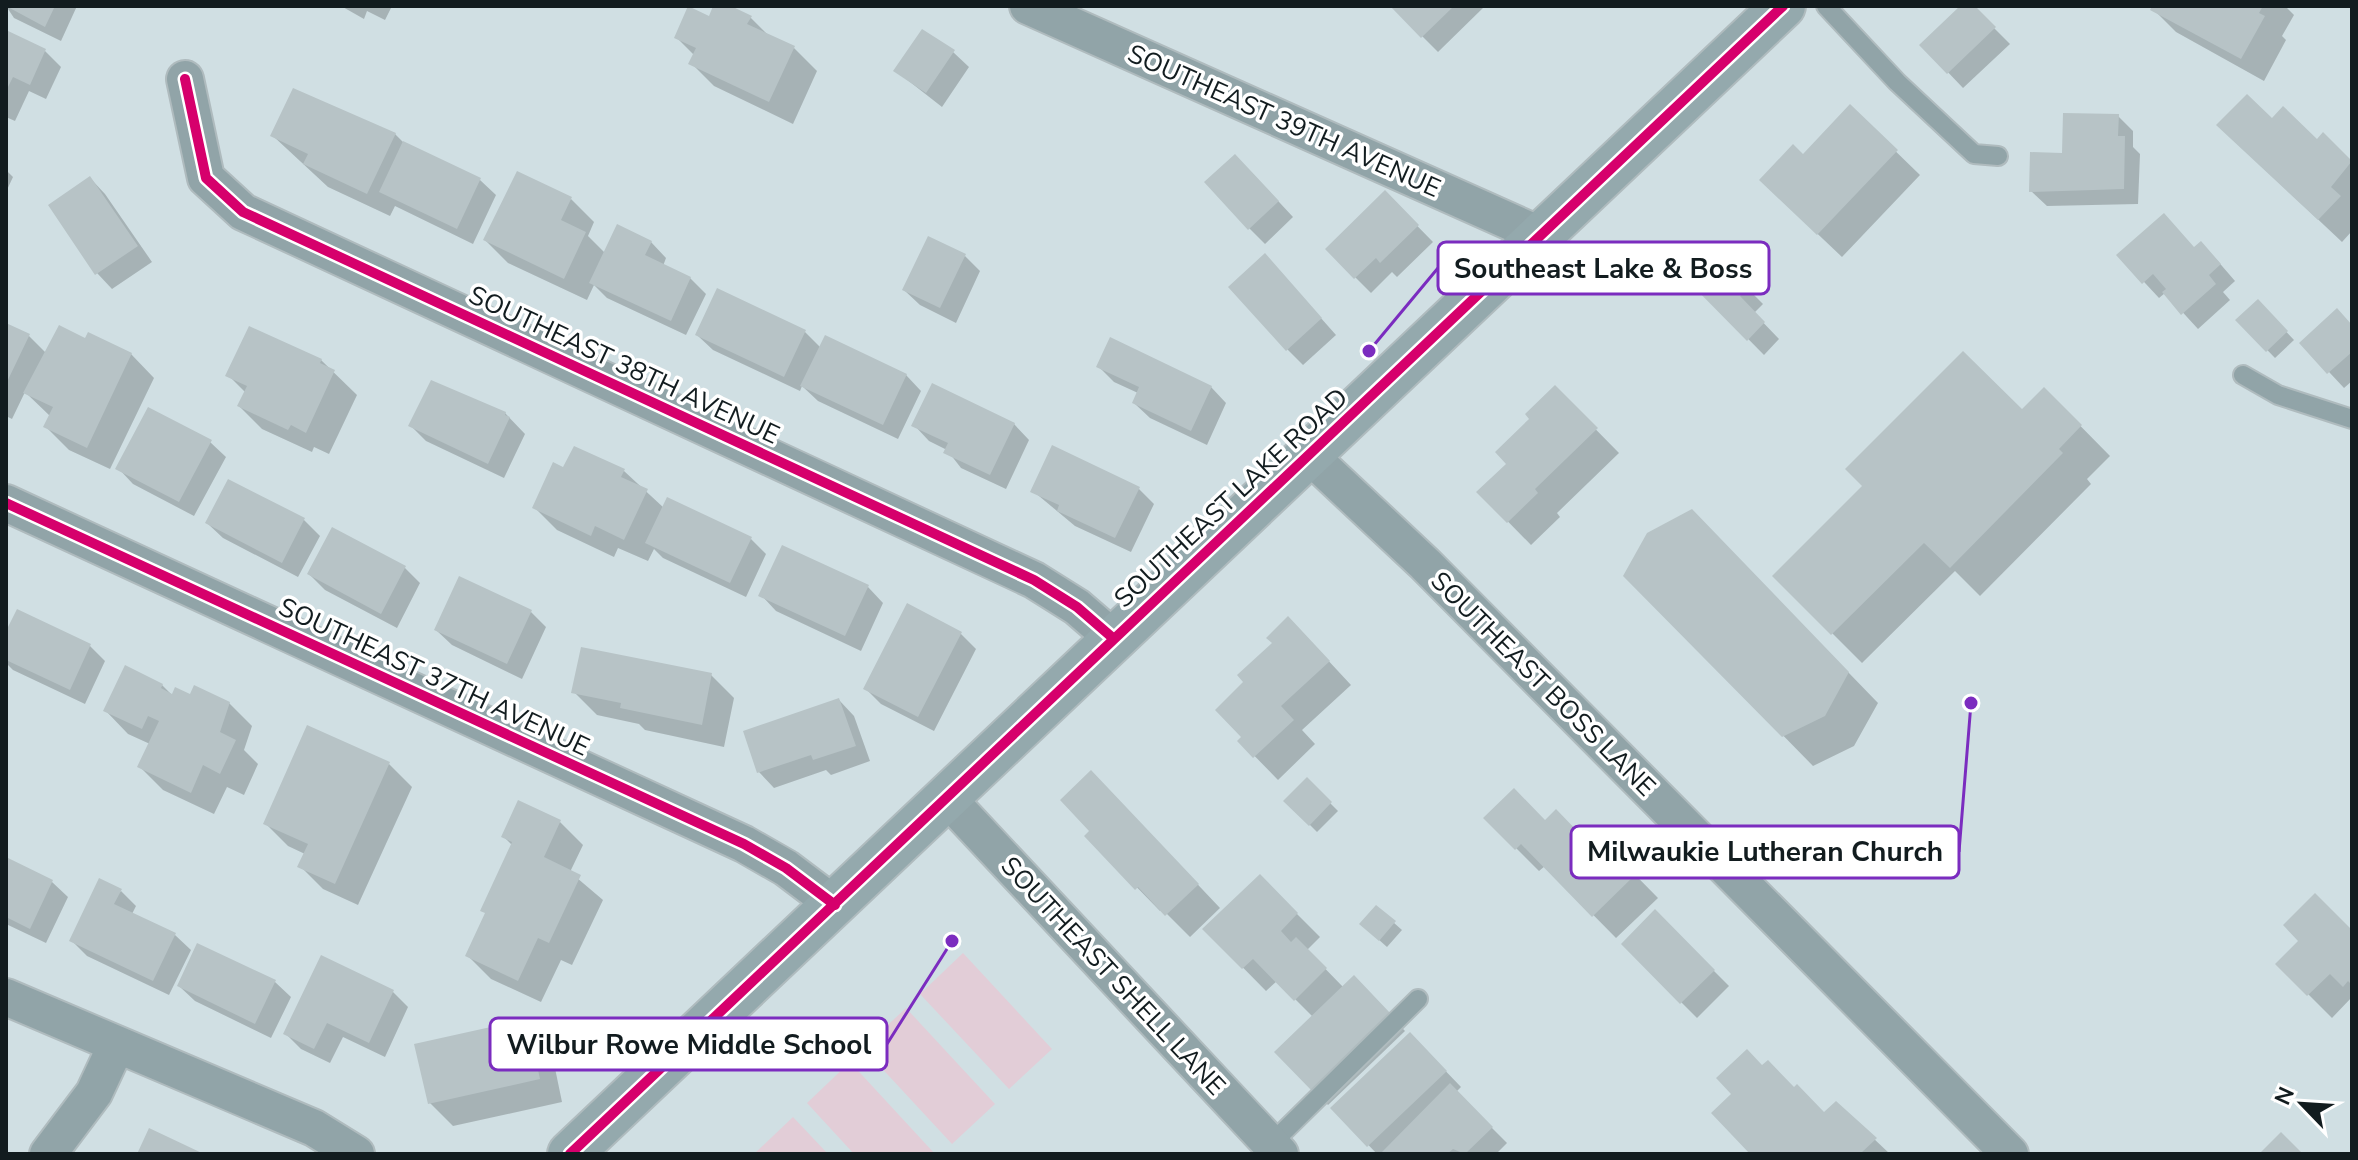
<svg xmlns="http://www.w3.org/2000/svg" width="2358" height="1160" viewBox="0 0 2358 1160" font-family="'Nunito Sans',sans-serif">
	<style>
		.grass { fill: #e2cdd7 }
		.shadow { fill: #0003 }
		.building { fill: #b7c3c6 }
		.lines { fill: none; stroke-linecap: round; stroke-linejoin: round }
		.lane-casing { stroke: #afbbbe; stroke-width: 22 }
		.street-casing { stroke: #afbbbe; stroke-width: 40 }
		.secondary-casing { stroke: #afbbbe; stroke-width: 48 }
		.lane { stroke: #91a4a8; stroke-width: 18 }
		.street { stroke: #91a4a8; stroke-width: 36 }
		.secondary { stroke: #94a9ad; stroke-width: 44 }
		.cycleway-casing { stroke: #fff; stroke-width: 15 }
		.cycleway { stroke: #d6006c; stroke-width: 10 }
		.labels { text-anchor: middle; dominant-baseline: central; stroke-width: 7; stroke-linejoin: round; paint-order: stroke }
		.street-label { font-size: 26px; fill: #121c1f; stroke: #fff }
		.leader { fill: none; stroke: #7b2cbf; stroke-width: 3 }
		.callout-dot { fill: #7b2cbf; stroke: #fff; stroke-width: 3 }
		.callout { fill: #fff; stroke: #7b2cbf; stroke-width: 3 }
		.callout-label { font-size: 28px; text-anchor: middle; font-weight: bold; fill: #121c1f }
	</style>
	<rect width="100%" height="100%" fill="#d0dfe3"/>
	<path class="grass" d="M963 953 1052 1049 1009 1089 920 994Z
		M906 1008 995 1104 952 1144 863 1048Z
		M850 1062 935 1154H854L807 1103Z
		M793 1117 828 1154H754Z"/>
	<path class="shadow" d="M6 6H77L61 41 14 18Z
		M341 6H392L385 20 367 11 364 19Z
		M716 6H726L750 17 770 37 794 48 817 71 793 124 714 86 691 63 694 55 676 37 710 18Z
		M1392 6H1482L1483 8 1438 52Z
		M1963 6H1972L2010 44 1963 88 1922 45Z
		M2155 6H2285L2294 15 2282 36 2286 40 2264 81 2176 32 2153 9Z
		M6 33 45 51 61 67 46 99 29 91 15 121 6 117Z
		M953 52 969 67 942 107 896 71Z
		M1850 107 1920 175 1842 257 1785 203Z
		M2118 116 2133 131V147L2140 154 2138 204 2047 206 2031 191 2064 155Z
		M2272 121 2317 142 2323 135 2352 164V231L2342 242 2242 148Z
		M395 134 405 144 480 180 496 195 473 244 395 206 390 216 328 187 273 136Z
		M6 170 13 177 6 192Z
		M1251 172 1293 217 1265 244 1249 228Z
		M90 178 105 194 152 262 112 289 97 273Z
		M1385 193 1433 242 1397 277 1392 272 1371 293 1327 249Z
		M571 199 594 222 588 236 605 253 651 242 666 258 663 266 690 278 706 294 686 335 607 298 594 285 587 300 508 263 485 240Z
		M2195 249 2216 259 2235 281 2223 292 2230 300 2198 329 2165 293 2159 298 2119 255Z
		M1711 252 1763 304 1754 313 1779 339 1764 355 1687 277Z
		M965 256 980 271 956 323 920 305 904 290Z
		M1280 272 1336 335 1303 365 1287 349Z
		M2258 302 2294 340 2275 358 2238 320Z
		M6 325 29 336 46 353 86 340 131 354 154 378 110 469 69 450 46 427 50 416 25 392 12 419 6 416Z
		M2352 326V381L2344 388 2302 343Z
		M804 331 821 348 906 375 921 391 898 439 818 401 802 386 800 391 713 350 697 335Z
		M321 360 357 395 329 454 314 447 312 452 262 429 239 406 246 393 228 375Z
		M1098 366 1211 387 1226 403 1207 445 1150 418 1134 403 1138 393 1114 382Z
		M1555 388 1619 453 1557 513 1560 517 1531 545 1479 492 1508 464 1532 419Z
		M2044 389 2110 456 2087 479 2091 484 1980 596 1955 571 1862 663 1775 576 2022 412Z
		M505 413 525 434 504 478 426 441 411 426Z
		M1014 424 1029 440 1006 489 961 468 947 450 929 441 914 425Z
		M210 442 226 457 194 516 133 484 118 468Z
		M564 470 624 471 664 508 751 539 766 554 746 597 663 558 654 549 648 561 618 548 614 557 557 530 534 507Z
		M229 481 304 520 320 536 298 577 223 538 207 523Z
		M1139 489 1154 504 1131 552 1075 526 1033 491Z
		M1721 541 1878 703 1854 746 1813 766 1626 575Z
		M405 568 420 583 397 628 325 590 309 574Z
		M868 587 883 603 861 651 776 611 761 595Z
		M531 612 546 627 522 679 452 645 436 630Z
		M960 633 976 649 934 731 881 704 866 689Z
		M6 635 90 646 105 661 85 704 13 670 6 663Z
		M1311 642 1351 685 1302 730 1315 744 1278 780 1240 741Z
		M711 675 734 698 724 747 645 730 639 724 597 715 574 692Z
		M162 685 173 696 229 703 252 726 244 750 258 764 244 795 227 787 214 814 163 790 140 767 150 744 128 734 105 710Z
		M839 700 854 716 870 761 831 775 826 770 774 788 759 772Z
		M389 764 412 787 358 905 323 889 300 866 305 854 288 846 265 823Z
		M1307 780 1338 811 1317 832 1286 801Z
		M1114 796 1220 908 1190 937 1162 909 1160 911 1087 836Z
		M1486 818 1582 838 1591 830 1658 898 1616 938 1545 866 1539 871Z
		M560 822 583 845 570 872 603 900 572 965 561 960 541 1002 491 979 468 956 513 846 503 836Z
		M6 860 52 882 68 897 46 943 6 924Z
		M1260 877 1320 937 1307 950 1344 988 1354 978 1405 1031 1328 1105 1277 1052 1313 1017 1277 981 1266 991 1205 929Z
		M121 891 136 906 132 914 175 935 191 950 169 995 87 956 71 940Z
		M1376 907 1402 930 1387 947 1369 931Z
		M1655 912 1729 986 1697 1018 1623 944Z
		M2352 933V997L2332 1018 2278 964Z
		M198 945 275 982 291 997 271 1038 195 1001 179 986Z
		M392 991 408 1007 385 1057 343 1037 330 1063 301 1049 286 1034Z
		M526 1021 550 1044 562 1102 453 1126 430 1103Z
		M1410 1034 1461 1087 1456 1092 1507 1143 1496 1154H1377L1333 1108Z
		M1763 1068 1824 1114 1836 1103 1890 1154H1753Z"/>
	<path class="building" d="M6 6H55L45 27Z
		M688 6 709 16 713 6H731L752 16 747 24 795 46 769 102 688 64 696 48 674 38Z
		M1390 6H1454L1421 38Z
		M1960 6H1975L1996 27 1947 74 1919 45Z
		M2152 6H2263L2259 13 2265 16 2241 59 2150 10Z
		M922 29 955 50 926 93 893 71Z
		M6 30 46 49 30 85 13 77 6 91Z
		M293 88 396 133 367 194 303 164 308 154 270 136Z
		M2247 94 2272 118 2283 106 2317 139 2323 132 2352 161 2331 187 2341 196 2318 220 2216 125Z
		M1850 104 1898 150 1817 235 1759 180 1793 144 1803 154Z
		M2063 113 2119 114 2118 136H2125L2124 189 2029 192 2030 152 2062 153Z
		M403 141 481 178 457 229 379 192Z
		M1235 154 1279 201 1248 230 1204 182Z
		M517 171 572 197 561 220 586 232 564 279 483 240Z
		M90 176 138 246 95 275 48 205Z
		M1385 190 1419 225 1380 263 1376 258 1354 279 1325 249Z
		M2164 213 2194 247 2201 241 2221 264 2209 275 2216 284 2181 315 2162 292 2166 289 2153 274 2142 284 2116 255Z
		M617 224 652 241 645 255 691 277 671 321 589 283Z
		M928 236 966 254 940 308 902 290Z
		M1711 249 1750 288 1740 296 1765 322 1747 341 1684 277Z
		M1265 253 1322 318 1286 351 1228 287Z
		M717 288 806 330 784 377 695 335Z
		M2258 299 2288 331 2266 352 2235 320Z
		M2337 308 2352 325V352L2327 374 2299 343Z
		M6 323 30 334 6 384Z
		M59 325 85 338 88 332 132 353 87 448 43 427 53 407 23 393Z
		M249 326 322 359 320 363 335 370 306 433 291 425 288 430 237 406 247 386 225 376Z
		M825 335 907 374 883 425 800 386Z
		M1110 337 1212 386 1191 431 1132 403 1139 387 1096 367Z
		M1963 351 2022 409 2044 387 2082 425 2059 449 2063 453 1950 568 1924 543 1831 635 1772 576 1862 486 1845 469Z
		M431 380 506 412 505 415 510 417 488 464 408 426Z
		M932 383 1015 423 990 475 943 453 948 443 911 426Z
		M1555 385 1598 428 1535 489 1538 493 1507 523 1476 492 1506 464 1495 452 1529 419 1525 414Z
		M148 407 212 440 179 502 115 469Z
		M1052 445 1140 487 1115 538 1057 511 1059 505 1030 492Z
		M574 446 625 469 621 477 648 489 624 540 595 526 591 536 532 508 553 462 563 467Z
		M228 479 305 518 282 563 205 523Z
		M667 497 752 537 730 583 645 543Z
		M1692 509 1849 672 1825 716 1782 737 1623 576 1647 533Z
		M332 527 406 566 381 614 307 574Z
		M782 545 869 585 845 636 758 596Z
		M459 576 532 610 507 664 434 630Z
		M907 603 962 632 918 717 863 689Z
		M17 609 91 644 70 690 6 660V631Z
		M1288 616 1330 661 1281 706 1294 720 1253 758 1237 741 1241 737 1215 710 1243 682 1237 675 1272 643 1266 638Z
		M581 647 712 673 702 725 620 708 621 703 571 693Z
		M125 665 163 684 161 688 172 694 175 687 190 694 194 685 230 702 220 732 236 740 220 774 203 765 191 793 137 767 159 721 148 716 142 729 103 711Z
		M839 698 856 746 813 760 811 755 757 773 743 731Z
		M307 725 390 762 335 884 297 867 308 844 263 824Z
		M1091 770 1199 884 1165 916 1138 887 1135 890 1084 836 1089 831 1060 800Z
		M1307 777 1332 802 1309 826 1283 801Z
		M1514 788 1545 820 1556 809 1582 836 1591 827 1636 874 1592 917 1521 844 1515 850 1483 818Z
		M518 800 561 820 544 857 581 875 549 943 538 938 518 981 465 956 485 913 480 911 512 842 501 837Z
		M6 857 53 880 30 929 6 917Z
		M1260 874 1298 913 1281 931 1291 942 1296 937 1327 968 1294 1001 1253 959 1242 969 1202 929Z
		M99 878 122 889 114 904 176 933 153 981 69 941Z
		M2315 893 2352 930V985L2348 981 2343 987 2330 974 2307 996 2275 964 2298 941 2283 925Z
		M1376 905 1396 921 1379 941 1359 924Z
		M1655 909 1715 970 1680 1004 1621 944Z
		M197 943 276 980 255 1024 177 986Z
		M321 955 394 990 369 1043 327 1023 314 1049 283 1034Z
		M1354 975 1391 1014 1312 1091 1274 1052Z
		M527 1019 540 1079 428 1104 414 1044Z
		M1410 1032 1447 1071 1367 1147 1330 1108Z
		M1747 1049 1762 1065 1768 1060 1794 1087 1797 1084 1824 1112 1836 1101 1877 1138 1860 1154H1750L1711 1113 1731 1094 1716 1078Z
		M1450 1083 1493 1127 1465 1154 1453 1149 1447 1154H1380Z
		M149 1128 204 1154H137Z
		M2281 1132 2303 1154H2259Z"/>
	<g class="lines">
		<defs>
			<path id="lane" d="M1826 6 1897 82 1974 154 1998 156
				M2243 375 2278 395 2352 419
				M1271 1144 1418 999"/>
			<path id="street" d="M1028 6 1540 235
				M185 79 206 178 243 212 1034 580 1077 607 1114 639
				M1310 456 1425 564 2010 1154
				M6 503 744 844 786 868 835 905
				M947 798 1280 1154
				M6 997 314 1128 356 1154
				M48 1154 94 1093 116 1046"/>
			<path id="secondary" d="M570 1154 1783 6"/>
		</defs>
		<use href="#lane" class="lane-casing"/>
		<use href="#street" class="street-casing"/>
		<use href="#secondary" class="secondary-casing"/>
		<use href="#lane" class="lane"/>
		<use href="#street" class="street"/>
		<use href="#secondary" class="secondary"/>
		<defs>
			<path id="cycleway" d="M185 79 206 178 243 212 1034 580 1077 607 1114 639
				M6 503 744 844 786 868 835 905
				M570 1154 1783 6"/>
		</defs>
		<use href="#cycleway" class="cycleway-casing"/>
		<use href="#cycleway" class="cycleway"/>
	</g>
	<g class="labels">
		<g class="street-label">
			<text transform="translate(1284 121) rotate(24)">SOUTHEAST 39TH AVENUE</text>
			<text transform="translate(624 365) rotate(25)">SOUTHEAST 38TH AVENUE</text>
			<text transform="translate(1231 498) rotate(-43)">SOUTHEAST LAKE ROAD</text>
			<text transform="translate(434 677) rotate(25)">SOUTHEAST 37TH AVENUE</text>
			<text transform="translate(1543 684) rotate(45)">SOUTHEAST BOSS LANE</text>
			<text transform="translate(1113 976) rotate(47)">SOUTHEAST SHELL LANE</text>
		</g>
	</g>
	<path class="leader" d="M1369 351L1438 268M1971 703L1959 852M952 941L887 1044"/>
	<g class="callout-dot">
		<circle cx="1369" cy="351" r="8"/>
		<circle cx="1971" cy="703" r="8"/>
		<circle cx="952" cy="941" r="8"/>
	</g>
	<g class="callout">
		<rect x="1438" y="242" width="331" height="52" rx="8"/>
		<rect x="1571" y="826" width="388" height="52" rx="8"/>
		<rect x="490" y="1018" width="397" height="52" rx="8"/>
	</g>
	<g class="callout-label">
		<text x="1603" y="278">Southeast Lake &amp; Boss</text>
		<text x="1765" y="861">Milwaukie Lutheran Church</text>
		<text x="689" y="1054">Wilbur Rowe Middle School</text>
	</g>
	<rect width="2358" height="1160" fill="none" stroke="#121c1f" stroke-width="16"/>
	<g transform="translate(2302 1104) rotate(295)" stroke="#ffffff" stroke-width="6" paint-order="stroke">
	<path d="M0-6L14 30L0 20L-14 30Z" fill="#121c1f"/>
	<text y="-12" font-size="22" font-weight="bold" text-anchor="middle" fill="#121c1f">N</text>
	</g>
</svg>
